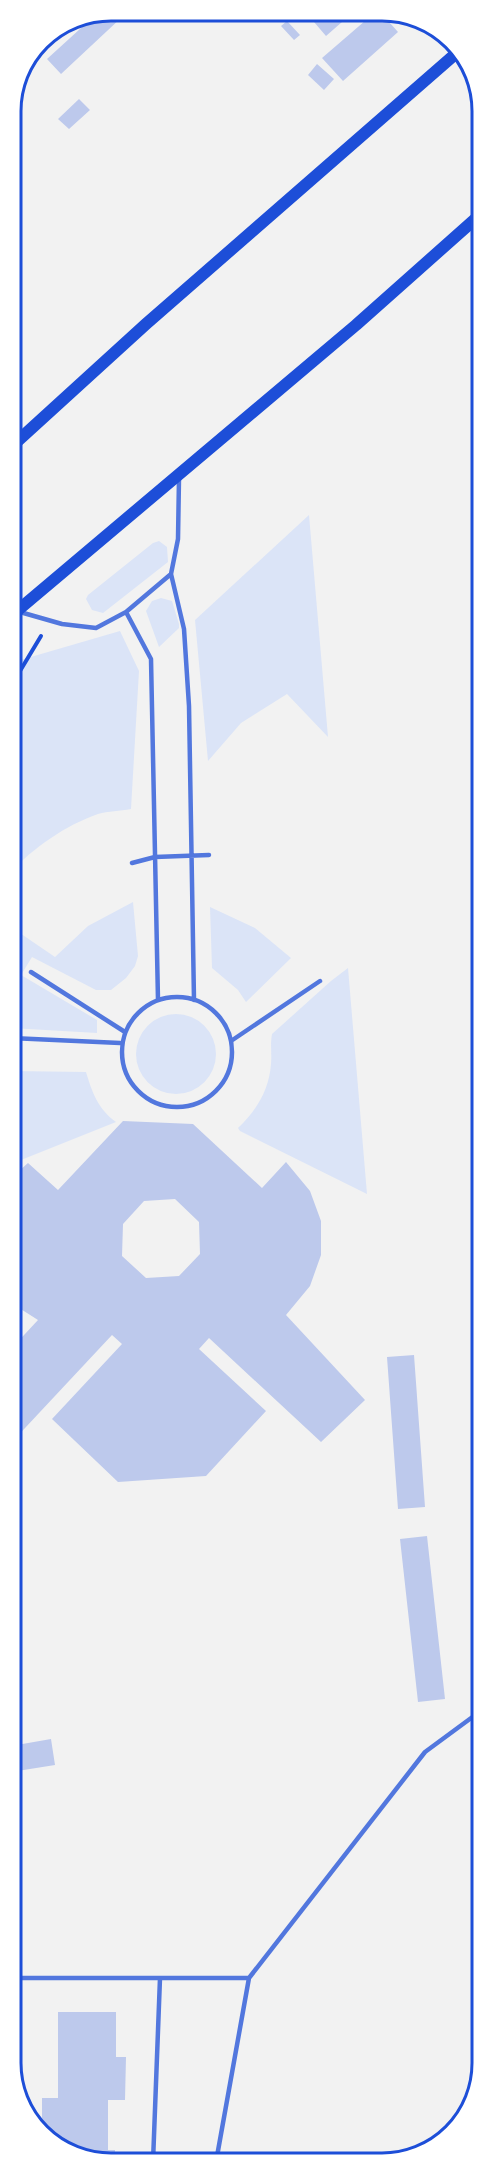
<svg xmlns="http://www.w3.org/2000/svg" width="493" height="2174" viewBox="0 0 493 2174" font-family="Roboto,sans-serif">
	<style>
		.green { fill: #dbe4f7 }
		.building { fill: #bdc9ec; fill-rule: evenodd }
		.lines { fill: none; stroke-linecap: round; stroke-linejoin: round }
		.path { stroke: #1d4ed8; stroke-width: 4 }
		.service { stroke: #5277de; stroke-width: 4.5 }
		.secondary { stroke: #1d4ed8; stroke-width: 12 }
		.rim { fill: none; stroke: #1d4ed8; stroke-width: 3 }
	</style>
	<rect width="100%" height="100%" fill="#f2f2f2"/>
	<path class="green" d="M309 515 328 737 287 694 241 723 208 761 195 620Z
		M159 541 167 547 168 562 103 613 92 610 86 599 88 595 153 543Z
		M161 598 172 601 179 624V628L159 647 146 611 152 601Z
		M120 631 139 671 131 809C120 811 108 811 98 814 66 825 33 848 11 872V667L17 661Z
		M133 902 138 956 135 966 126 978 111 990H96L32 957 21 975 97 1020V1033L11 1028V927L55 957 88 926Z
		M210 907 255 928 291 958 246 1002 238 990 212 968Z
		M348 968 367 1194 240 1131 238 1128C257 1110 269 1090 271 1064 272 1054 270 1045 272 1034L331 981Z
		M136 1054a40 40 0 1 1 80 0a40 40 0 1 1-80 0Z
		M11 1071 86 1072C92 1092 98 1109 116 1122L11 1164Z"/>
	<path class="building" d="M373 14H382L398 32 343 81 322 58Z
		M308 15H350L326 36Z
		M122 17 61 74 47 59 92 18Z
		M287 21 300 35 294 40 281 26Z
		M317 64 334 79 324 90 308 75Z
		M79 99 90 110 69 129 58 119Z
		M123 1121 193 1124 262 1188 286 1162 310 1191 321 1221V1255L310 1286 286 1315 365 1400 321 1442 209 1338 199 1349 266 1411 206 1476 118 1482 52 1419 122 1344 112 1335 11 1443V1349L38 1320 16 1306 11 1301V1178L28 1163 58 1190ZM175 1199 199 1222 200 1254 179 1276 146 1278 122 1256 123 1224 144 1201Z
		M414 1355 425 1507 398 1509 387 1357Z
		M427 1536 445 1699 418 1702 400 1539Z
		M51 1739 55 1765 11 1772V1746Z
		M58 2012H116V2057H126L125 2100H108V2150H115V2162L91 2161 59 2143V2141L42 2133V2098H58Z"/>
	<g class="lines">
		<path class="path" d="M11 686 41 636"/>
		<path class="service" d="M171 574 184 629 189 706 194 1000
			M20 612 62 624 96 628 126 612 171 574 178 539 179 478
			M126 612 151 659 158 1000
			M132 863 155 857 209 855
			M31 972 125 1032
			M122 1052a55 55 0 1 1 110 0a55 55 0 1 1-110 0Z
			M11 1038 120 1043
			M231 1041 320 981
			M11 1978H249
			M153 2162 160 1978
			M216 2162 249 1978 425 1752 482 1710"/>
		<path class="secondary" d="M11 447 146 324 460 50
			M11 616 356 325 482 213"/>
	</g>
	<path d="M0 0H493V2174H0ZM111 21H382A90 90 0 0 1 472 111V2063A90 90 0 0 1 382 2153H111A90 90 0 0 1 21 2063V111A90 90 0 0 1 111 21Z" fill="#fff" fill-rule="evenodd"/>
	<path class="rim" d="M111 21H382A90 90 0 0 1 472 111V2063A90 90 0 0 1 382 2153H111A90 90 0 0 1 21 2063V111A90 90 0 0 1 111 21Z"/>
</svg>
